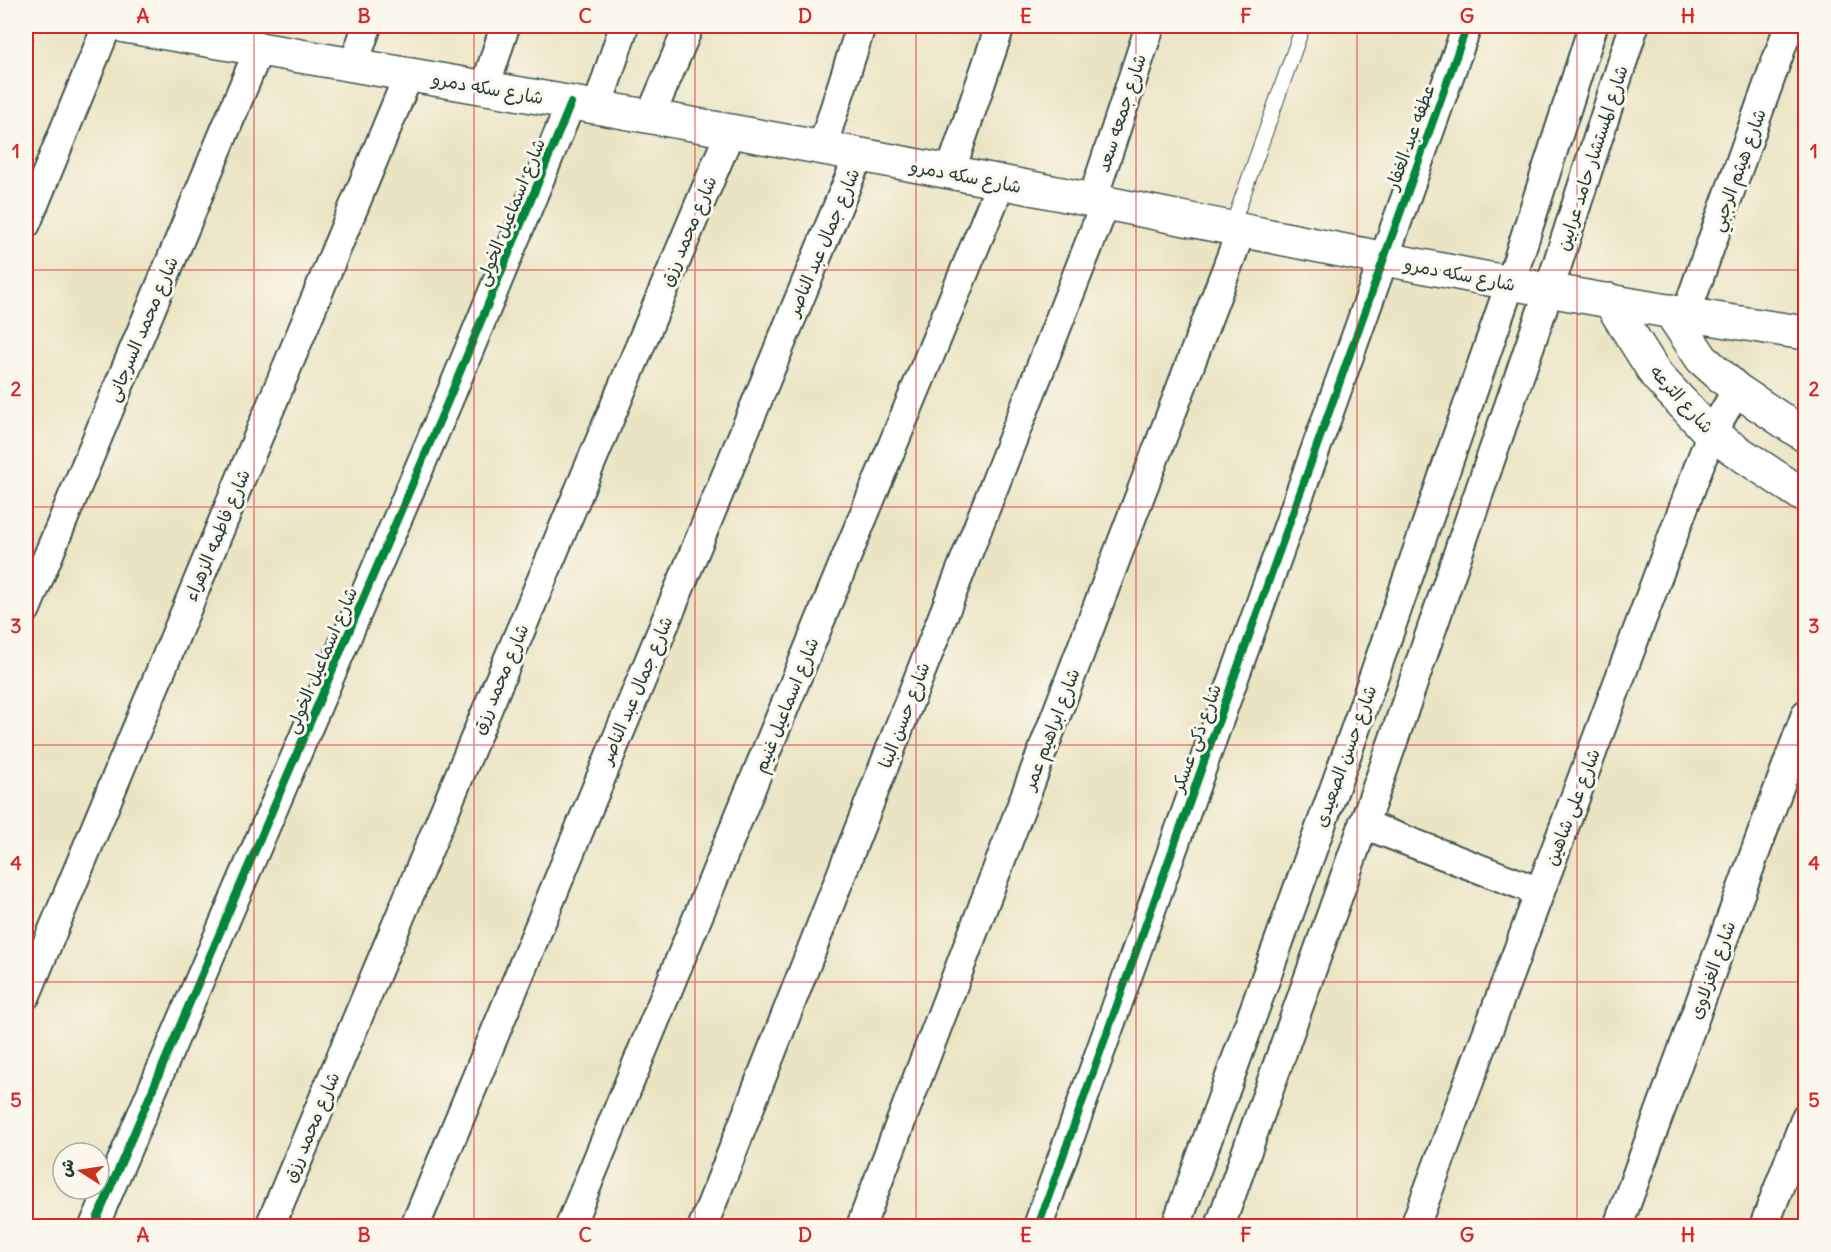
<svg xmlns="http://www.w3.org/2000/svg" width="1831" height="1252" viewBox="0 0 1831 1252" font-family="Delius,'Playpen Sans Arabic',sans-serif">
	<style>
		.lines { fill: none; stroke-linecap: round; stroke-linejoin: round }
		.lane-casing { stroke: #3e564a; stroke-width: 16 }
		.street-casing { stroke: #3e564a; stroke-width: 32 }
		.secondary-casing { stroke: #3e564a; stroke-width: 36 }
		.lane { stroke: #fff; stroke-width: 14 }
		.street { stroke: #fff; stroke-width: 28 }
		.secondary { stroke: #fff; stroke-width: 33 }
		.cycleway-casing { stroke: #fbf7ec; stroke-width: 11 }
		.cycleway { stroke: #00873e; stroke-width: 8 }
		.grid { fill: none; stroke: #d62828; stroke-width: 1.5; stroke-opacity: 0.55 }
		.labels { text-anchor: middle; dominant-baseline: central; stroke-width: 6; stroke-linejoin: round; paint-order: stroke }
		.street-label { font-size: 18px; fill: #1f3d34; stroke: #fbf7ec }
		.neatline { fill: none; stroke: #d62828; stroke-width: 2 }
		.grid-label { font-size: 20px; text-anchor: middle; font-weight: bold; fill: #d62828 }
	</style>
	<rect width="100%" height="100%" fill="#fbf7ec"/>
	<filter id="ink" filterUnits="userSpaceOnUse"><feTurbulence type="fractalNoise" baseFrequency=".0167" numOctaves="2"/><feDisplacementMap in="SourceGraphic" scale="12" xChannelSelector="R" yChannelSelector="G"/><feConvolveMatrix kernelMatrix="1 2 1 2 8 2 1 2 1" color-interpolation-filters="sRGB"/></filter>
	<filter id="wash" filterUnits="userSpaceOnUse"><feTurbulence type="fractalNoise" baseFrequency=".008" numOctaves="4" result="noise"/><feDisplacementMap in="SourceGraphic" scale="24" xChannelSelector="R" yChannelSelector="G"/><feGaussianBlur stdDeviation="1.35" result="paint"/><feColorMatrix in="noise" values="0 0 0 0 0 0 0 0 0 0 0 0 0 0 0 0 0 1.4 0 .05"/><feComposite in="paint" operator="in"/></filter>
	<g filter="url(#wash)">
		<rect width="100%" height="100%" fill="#ebe4c4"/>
	</g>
	<g filter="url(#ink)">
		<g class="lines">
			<defs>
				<path id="lane" d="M1231 229 1303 26"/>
				<path id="street" d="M354 64 367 26
					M485 88 505 26
					M597 108 624 26
					M650 117 689 26
					M822 148 861 26
					M950 173 1000 26
					M1092 201 1150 26
					M26 224 107 26
					M1686 314 1789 26
					M26 609 259 49
					M1363 824 1540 892
					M26 995 409 74
					M94 1226 448 401 571 103
					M270 1226 730 132
					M415 1226 859 155
					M570 1226 1001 183
					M703 1226 1105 204
					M861 1226 1241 231
					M1038 1226 1467 26
					M1176 1226 1345 759 1510 284 1593 26
					M1220 1226 1382 773 1549 290 1634 26
					M1415 1226 1711 434 1737 390
					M1618 1226 1806 714
					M1764 1226 1806 1117"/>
				<path id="secondary" d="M125 26C370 68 616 109 861 155 1176 214 1488 286 1806 333
					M1609 300 1657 376 1711 434 1806 497
					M1670 311 1702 359 1737 390 1806 436"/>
			</defs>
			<use href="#lane" class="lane-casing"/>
			<use href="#street" class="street-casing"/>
			<use href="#secondary" class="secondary-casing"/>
			<use href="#lane" class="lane"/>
			<use href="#street" class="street"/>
			<use href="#secondary" class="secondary"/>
			<defs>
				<path id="cycleway" d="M94 1226 448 401 571 103
					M1038 1226 1467 26"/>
			</defs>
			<use href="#cycleway" class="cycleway-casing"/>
			<use href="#cycleway" class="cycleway"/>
		</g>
	</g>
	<path class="grid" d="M254 26V1226M474 26V1226M695 26V1226M916 26V1226M1136 26V1226M1357 26V1226M1577 26V1226M26 270H1806M26 507H1806M26 745H1806M26 982H1806"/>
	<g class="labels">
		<g class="street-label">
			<text transform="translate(488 88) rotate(10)">شارع سكه دمرو</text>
			<text transform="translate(1121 113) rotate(-72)">شارع جمعه سعد</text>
			<text transform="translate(1410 137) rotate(-70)">عطفه عبد الغفار</text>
			<text transform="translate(1592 158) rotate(-72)">شارع المستشار حامد عرابين</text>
			<text transform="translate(1738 170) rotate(-70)">شارع هيثم الرجبي</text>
			<text transform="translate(966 176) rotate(11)">شارع سكه دمرو</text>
			<text transform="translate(510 212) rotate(-68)">شارع اسماعيل الخولى</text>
			<text transform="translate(688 231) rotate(-67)">شارع محمد رزق</text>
			<text transform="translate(823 242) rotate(-67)">شارع جمال عبد الناصر</text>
			<text transform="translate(1460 274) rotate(11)">شارع سكه دمرو</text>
			<text transform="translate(142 329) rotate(-67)">شارع محمد السرجانى</text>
			<text transform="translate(1682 399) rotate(48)">شارع الترعه</text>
			<text transform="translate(217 535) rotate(-67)">شارع فاطمه الزهراء</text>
			<text transform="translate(321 660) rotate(-67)">شارع اسماعيل الخولى</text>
			<text transform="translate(500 679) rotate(-67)">شارع محمد رزق</text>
			<text transform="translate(636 690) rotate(-67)">شارع جمال عبد الناصر</text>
			<text transform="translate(786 705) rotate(-68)">شارع اسماعيل غنيم</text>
			<text transform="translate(904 715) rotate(-69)">شارع حسن البنا</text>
			<text transform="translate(1051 729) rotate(-69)">شارع ابراهيم عمر</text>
			<text transform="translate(1196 738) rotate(-70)">شارع ذكى عسكر</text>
			<text transform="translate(1345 756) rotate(-70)">شارع حسن الصعيدى</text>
			<text transform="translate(1572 807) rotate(-69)">شارع على شاهين</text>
			<text transform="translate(1712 970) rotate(-70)">شارع الغزلاوى</text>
			<text transform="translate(311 1127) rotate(-67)">شارع محمد رزق</text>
		</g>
	</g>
	<rect width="1831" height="1252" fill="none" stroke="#fbf7ec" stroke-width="66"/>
	<g transform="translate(81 1171) rotate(282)"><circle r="28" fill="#fbf7ec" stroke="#a3ada2" stroke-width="1.5"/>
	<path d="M0-4.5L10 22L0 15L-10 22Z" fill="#c8321e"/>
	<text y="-9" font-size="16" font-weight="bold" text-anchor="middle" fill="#1f3d34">ش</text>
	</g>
	<rect x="33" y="33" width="1765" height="1186" class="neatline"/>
	<g class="grid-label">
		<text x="143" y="23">A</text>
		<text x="364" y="23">B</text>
		<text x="585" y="23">C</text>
		<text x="805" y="23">D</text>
		<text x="1026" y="23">E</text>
		<text x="1246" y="23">F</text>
		<text x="1467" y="23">G</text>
		<text x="1688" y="23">H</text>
		<text x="16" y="158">1</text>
		<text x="1814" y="158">1</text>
		<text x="16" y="396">2</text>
		<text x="1814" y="396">2</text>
		<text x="16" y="633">3</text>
		<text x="1814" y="633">3</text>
		<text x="16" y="870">4</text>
		<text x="1814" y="870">4</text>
		<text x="16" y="1107">5</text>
		<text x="1814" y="1107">5</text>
		<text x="143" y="1242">A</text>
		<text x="364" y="1242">B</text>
		<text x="585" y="1242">C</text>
		<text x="805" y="1242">D</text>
		<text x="1026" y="1242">E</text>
		<text x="1246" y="1242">F</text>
		<text x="1467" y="1242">G</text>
		<text x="1688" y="1242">H</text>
	</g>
</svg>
